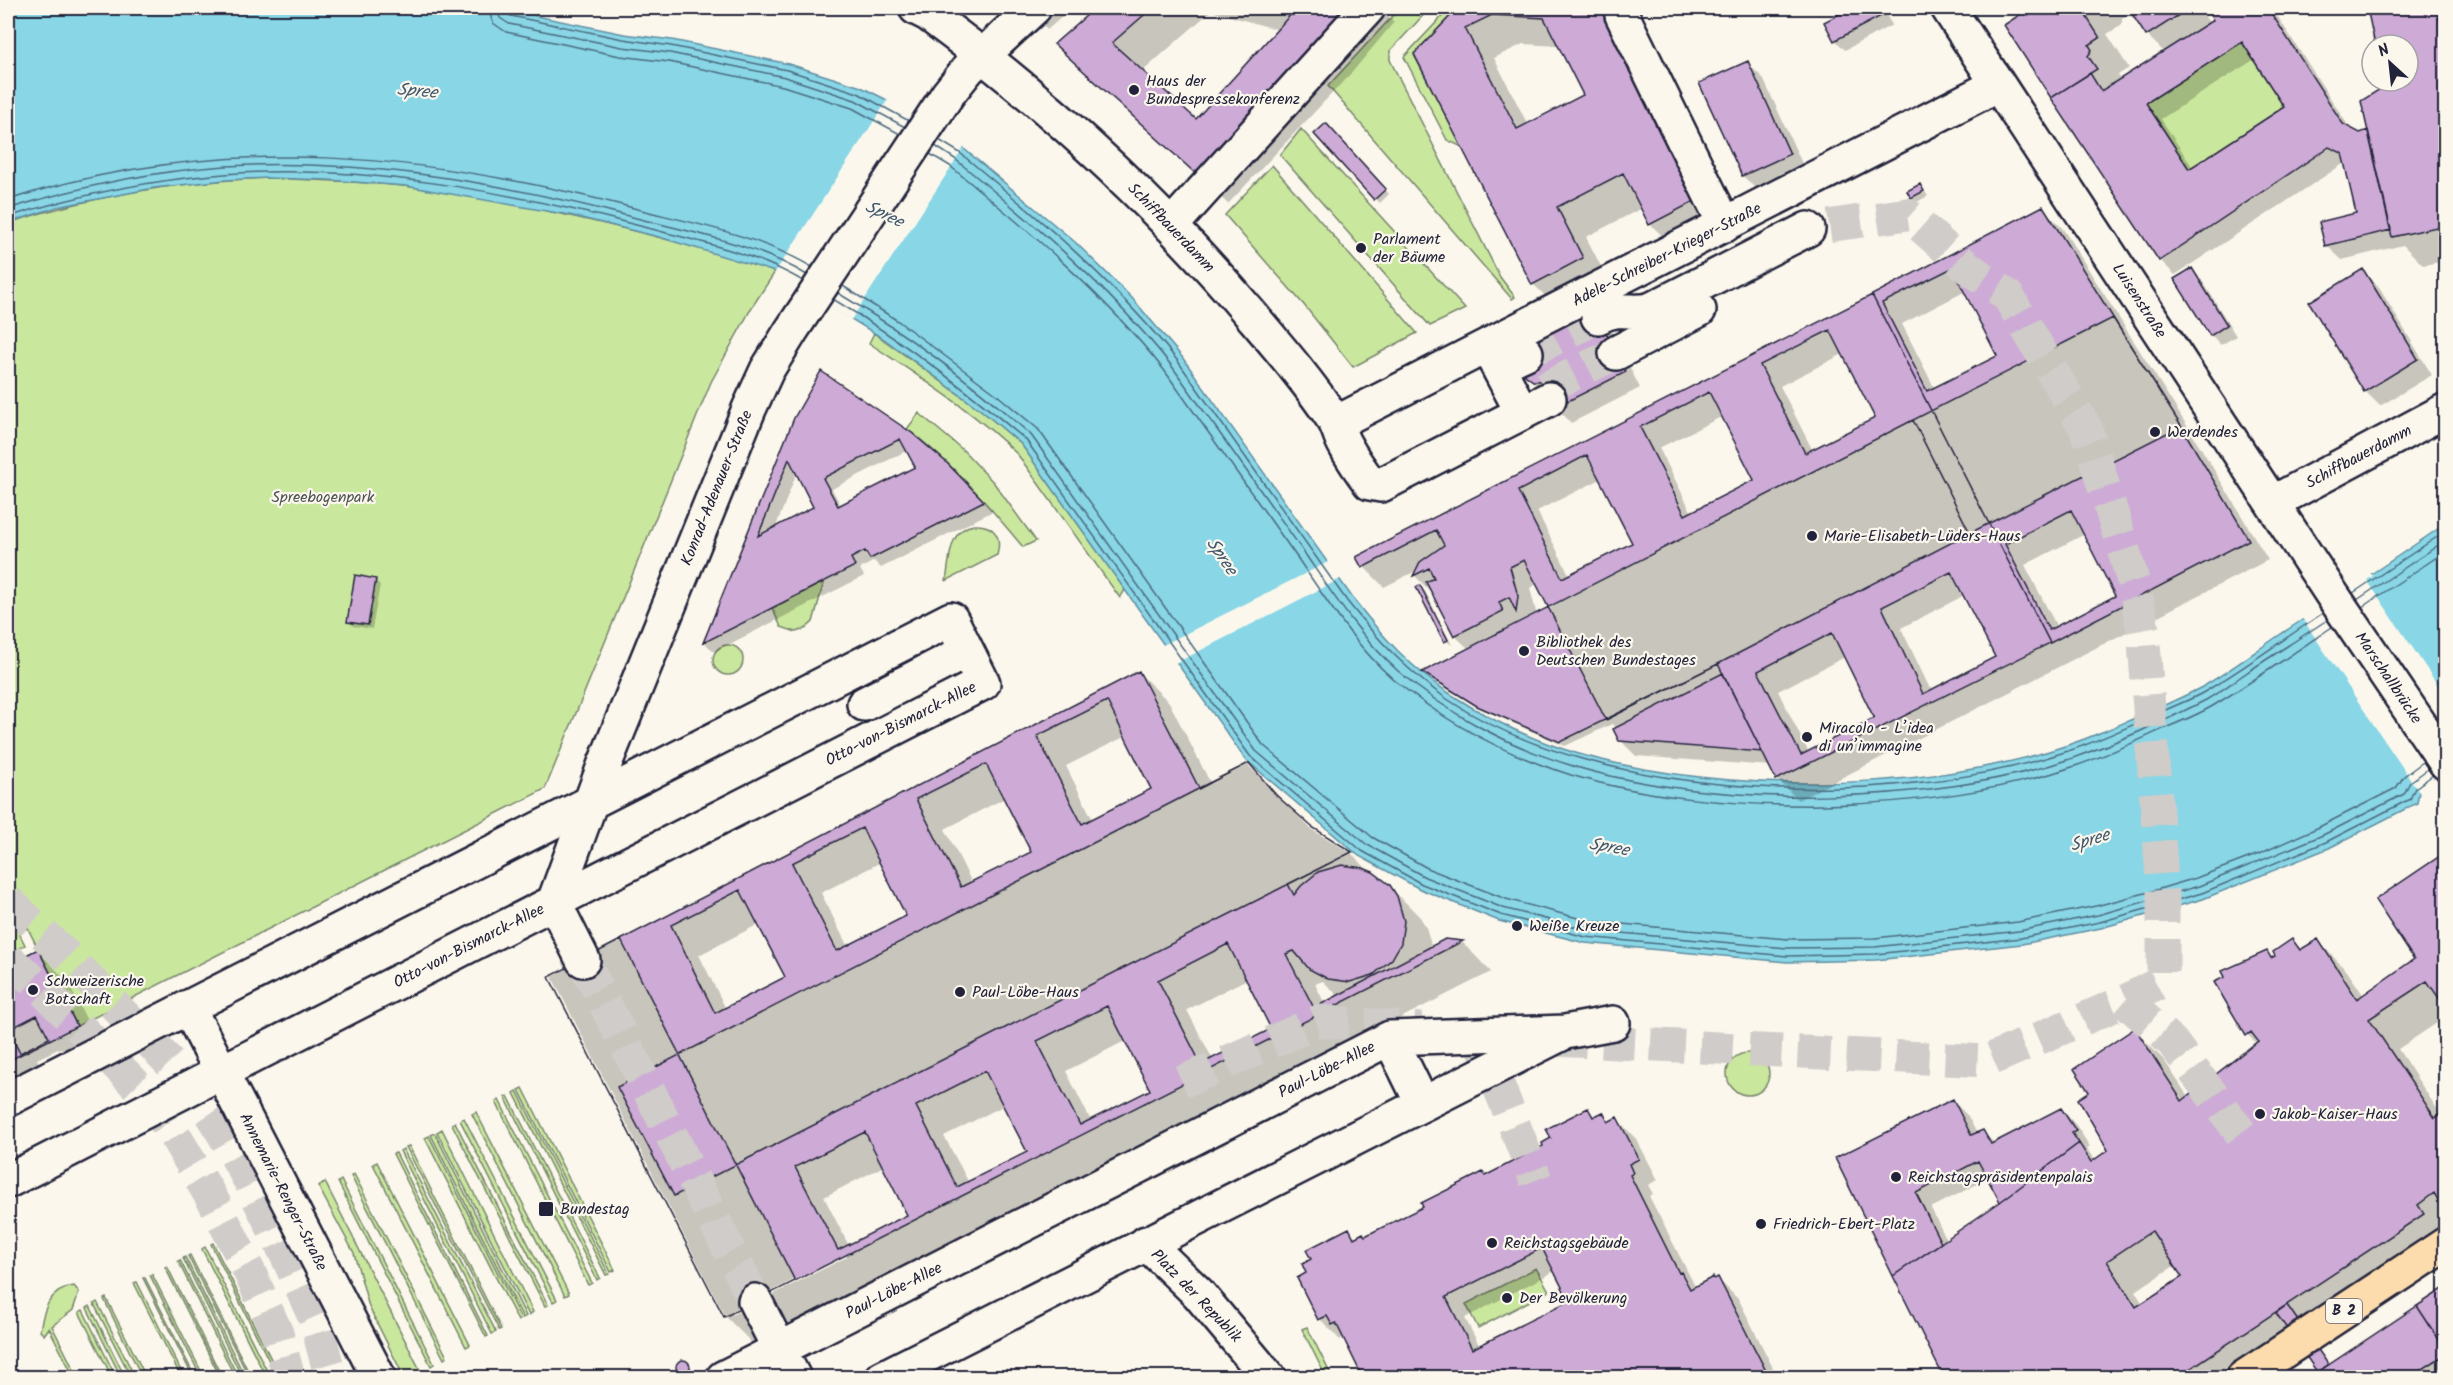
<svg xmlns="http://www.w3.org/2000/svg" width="2453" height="1385" viewBox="0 0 2453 1385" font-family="Kalam,sans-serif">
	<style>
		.green { fill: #cae79e; stroke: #76846c; stroke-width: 1.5 }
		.water { fill: #88d6e6; stroke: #5f8ea2; stroke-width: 1.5 }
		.pier { fill: #fbf7ec }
		.shadow { fill: #0003; fill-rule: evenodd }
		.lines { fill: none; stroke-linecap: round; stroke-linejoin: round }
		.shore { stroke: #4b6a7f; stroke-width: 1.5 }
		.building { fill: #cdabd6; stroke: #22223b; stroke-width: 1.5; fill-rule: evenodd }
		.minor-tunnel { stroke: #d0ccc9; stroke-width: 33; stroke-dasharray: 33 16; stroke-linecap: butt }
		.highway-tunnel { stroke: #d0ccc9; stroke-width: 33; stroke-dasharray: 33 16; stroke-linecap: butt }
		.minor-casing { stroke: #22223b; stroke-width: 38 }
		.major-casing { stroke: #22223b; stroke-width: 38 }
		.minor { stroke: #fbf7ec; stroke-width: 33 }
		.major { stroke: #fcdcac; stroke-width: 33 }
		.poi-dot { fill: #22223b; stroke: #fbf7ec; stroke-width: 2 }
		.labels { text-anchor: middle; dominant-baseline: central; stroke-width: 4.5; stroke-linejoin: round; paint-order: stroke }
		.shield { fill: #fbf7ec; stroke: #636270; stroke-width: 1.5 }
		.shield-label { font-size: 15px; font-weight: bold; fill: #22223b }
		.poi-label { font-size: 16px; fill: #22223b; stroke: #fbf7ec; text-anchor: start }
		.street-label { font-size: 16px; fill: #22223b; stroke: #fbf7ec }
		.park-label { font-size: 16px; fill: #4c5354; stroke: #fbf7ec }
		.water-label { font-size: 18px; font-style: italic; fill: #41586e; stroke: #fbf7ec }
	</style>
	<rect width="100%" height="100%" fill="#fbf7ec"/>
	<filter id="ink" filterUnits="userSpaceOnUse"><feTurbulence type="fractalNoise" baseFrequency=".0167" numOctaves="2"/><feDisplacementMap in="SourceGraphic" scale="12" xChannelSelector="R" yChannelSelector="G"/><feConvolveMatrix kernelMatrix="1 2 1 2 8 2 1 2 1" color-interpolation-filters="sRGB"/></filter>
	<g filter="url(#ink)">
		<path class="green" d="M1400 8H1430L1390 51V60L1500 277 1515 297 1512 299 1328 86Z
			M1450 8H1458L1414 55 1462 147 1447 140 1404 57Z
			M2242 42 2284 107 2189 169 2146 103Z
			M1301 129 1465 309 1430 326 1280 155Z
			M1272 165 1417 333 1353 367 1304 305 1225 215Z
			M268 178C313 180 358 181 404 186 449 191 494 200 538 209 618 226 698 245 775 272L752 307 711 382 545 789 77 1026 10 893 8 894V223C92 196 179 181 268 178Z
			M874 333 982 411 1021 444 1125 590 1120 598 1018 455C974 411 921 378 869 343Z
			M919 413 964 451 994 483 1036 541 1023 547C988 505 952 462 907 429Z
			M974 525C995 524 1002 537 997 555L946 581C950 560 948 529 974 525Z
			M824 582 813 622 805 629 796 632 781 627 772 608Z
			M713 660a15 15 0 1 1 30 0a15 15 0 1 1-30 0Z
			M13 921 25 945 8 954V924Z
			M1727 1074a21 21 0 1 1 42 0a21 21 0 1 1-42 0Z
			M523 1088 615 1270 611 1272 519 1090Z
			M517 1091 609 1274 606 1275 514 1093Z
			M508 1096 600 1278 597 1280 505 1097Z
			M499 1100 592 1283 588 1285 496 1102Z
			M476 1112 569 1294 565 1296 472 1114Z
			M464 1118 557 1300 553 1302 460 1120Z
			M455 1122 548 1305 545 1306 452 1124Z
			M442 1129 533 1312 529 1315 437 1132Z
			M435 1133 526 1316 523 1318 431 1135Z
			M429 1136 521 1319 518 1321 425 1138Z
			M409 1146 501 1329 499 1330 406 1147Z
			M403 1149 496 1332 492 1334 400 1151Z
			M396 1153 488 1336 486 1337 393 1154Z
			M377 1162 470 1345 466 1347 373 1164Z
			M354 1174 447 1357 444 1359 351 1176Z
			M341 1180 434 1364 431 1366 338 1182Z
			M325 1182 421 1372 410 1377H404L369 1307 354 1253 318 1186Z
			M213 1243 280 1377H277L211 1244Z
			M205 1247 270 1377H266L202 1249Z
			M190 1255 251 1377H249L188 1256Z
			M185 1257 245 1377H242L183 1258Z
			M180 1260 238 1377H235L178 1261Z
			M167 1266 222 1377H220L165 1267Z
			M1536 1268 1549 1291 1478 1328 1466 1304Z
			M152 1274 204 1377H201L150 1275Z
			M143 1278H145L195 1377H193Z
			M137 1282 184 1377H181L134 1283Z
			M74 1286 79 1292 73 1310 52 1326 78 1378 74 1377 49 1328 44 1335 40 1331C43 1310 49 1290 74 1286Z
			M106 1298 146 1377H142L104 1299Z
			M97 1302 135 1377H131L94 1304Z
			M90 1306 125 1377H121L87 1308Z
			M83 1310 116 1377H112L79 1312Z
			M1307 1327 1332 1377H1326L1302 1329Z"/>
		<path class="water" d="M8 8H497L624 34 672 40 789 64 861 87 889 101 963 148 1075 242 1132 298 1182 357 1352 597C1381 635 1411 669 1452 695 1490 720 1535 741 1579 754 1729 797 1957 794 2102 732 2135 718 2170 704 2202 687 2228 672 2253 653 2278 636 2334 599 2390 562 2445 524V774L2419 792 2417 803 2329 848 2203 899 2101 928 2022 944 1876 960 1787 962 1585 943 1499 921 1420 889 1359 856 1246 760 1021 444 982 411 884 339 775 272 659 237 569 215 406 186 328 180 268 178 225 180 154 188 57 207 8 223Z"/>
		<path class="pier" d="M889 98 965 146 851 320 774 274Z
			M1330 561 1342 578 1174 664 1161 646Z
			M2369 572 2373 576 2367 580 2445 696 2446 777 2421 795 2302 618Z"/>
		<path class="shadow" d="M994 8H1072L1047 30 1043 25 1031 36 1029 34 1022 35Z
			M1097 8H1380L1394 22 1354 70 1228 204 1056 44ZM1211 11 1279 30 1196 121 1142 72Z
			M1460 8H1496L1606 15 1729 228 1680 253 1650 224 1642 208 1586 237 1612 288 1563 313 1533 284 1416 55ZM1523 44 1560 46 1585 96 1528 125 1494 58Z
			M1855 8H1882L1892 25 1845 50 1835 40 1826 23Z
			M2033 8H2199L2210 24 2215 21 2206 8H2272L2351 130 2360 134 2370 131 2387 87 2385 81H2408V45H2377L2369 8H2446V261L2423 265 2403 245 2342 260 2326 245 2358 214 2346 162 2175 275 2160 260 2006 25ZM2132 12 2147 35 2165 53 2121 81 2118 75 2129 68 2107 34 2122 25V19ZM2255 59 2286 107 2193 168 2161 119Z
			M1747 63 1763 78 1805 170 1758 191 1743 176Z
			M1326 125 1389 194 1380 203 1316 134Z
			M1920 185 1928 196 1917 202 1912 197Z
			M2043 208 2063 229 2201 448 2268 560 1798 800 1777 779 1771 766 1636 756 1620 740 1616 729 1612 724 1565 746 1483 710 1429 676 1470 650 1455 636 1435 596 1415 576 1418 570 1384 587 1364 567ZM1966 291 1999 356 1935 389 1902 324ZM1843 354 1877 418 1813 451 1780 386ZM1723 416 1756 480 1692 513 1659 448ZM1601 479 1634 544 1570 576 1537 511ZM2085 534 2117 596 2057 627 2025 565ZM1537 584 1551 609 1537 616 1530 588ZM1965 595 1997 657 1931 691 1901 628ZM1845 657 1876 719 1809 753 1778 691Z
			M2192 270 2202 280 2236 336 2221 345 2211 335Z
			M2363 271 2378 286 2432 375 2380 406 2365 391Z
			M1609 326 1640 388 1571 423 1527 375Z
			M822 374 945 463 993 511 881 568 874 561 860 569 864 576 714 652 705 643 795 418ZM908 450 917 468 841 506 832 489ZM797 472 815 508 775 529Z
			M375 580 380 585 372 629 353 626 349 621Z
			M1420 587 1425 591 1452 645 1446 641Z
			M1139 673 1169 702 1211 784 1248 765 1311 829 1351 853 1370 872 1389 886 1420 917 1426 927 1432 948 1446 941 1463 943 1491 972 755 1346 725 1316 552 977ZM1126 736 1153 789 1093 820 1066 766ZM1005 798 1033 852 972 883 945 829ZM881 862 908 916 848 947 821 893ZM759 924 787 978 726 1009 699 955ZM1247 979 1273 1030 1213 1060 1187 1010ZM1323 981 1339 997 1325 1004 1315 984ZM1125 1041 1152 1090 1091 1121 1066 1071ZM1005 1105 1029 1153 969 1183 944 1136ZM884 1166 909 1215 849 1246 824 1197ZM844 1254 847 1257 732 1315 731 1312Z
			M2446 854V1017L2398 1049 2441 1115 2446 1112V1248L2311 1337 2330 1366 2446 1290V1378H2312L2320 1373 2300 1345 2250 1378H1946L1837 1159 1953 1101 1968 1116 1977 1134 1983 1132 1995 1144 2061 1109 2076 1125 2090 1147 2087 1149 2095 1161 2110 1151 2091 1092 2134 1030 2164 1060 2189 1098 2257 1044 2248 1035 2216 983 2267 953 2273 959 2292 941 2302 950 2318 941 2347 971 2364 996 2416 959ZM1989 1178 2001 1203 1947 1241 1931 1208ZM2176 1265 2184 1277 2143 1304 2135 1291Z
			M38 951 67 981 105 1056 81 1068 60 1048 37 1059 49 1084 8 1106V966Z
			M1588 1110 1596 1117 1602 1114 1611 1122 1617 1119 1637 1140 1658 1180 1648 1185 1653 1194 1649 1196 1696 1288 1718 1279 1739 1300 1778 1378H1365L1344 1337 1340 1340 1320 1319 1308 1274 1313 1260 1348 1230 1357 1238H1366L1545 1147ZM1555 1271 1571 1301 1480 1347 1465 1318Z
			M682 1361 692 1368 693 1375 689 1378 686 1377 677 1367Z"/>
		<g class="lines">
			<path class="shore" d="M488 8 493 23 506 32 620 56 669 62 783 86 852 108 900 134
				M497 8 500 18 509 24 622 47 670 53 785 77 855 100 905 127
				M505 8 506 13 511 16 623 39 671 46 787 70 858 93 909 121
				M939 140 960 153C1038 217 1114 281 1177 360L1347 601C1377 639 1407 671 1447 699 1601 804 1895 810 2068 751 2099 741 2128 727 2157 714 2173 706 2191 700 2206 691 2246 667 2284 639 2323 613
				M935 146 955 159C1033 223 1108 286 1171 365 1215 427 1260 489 1303 551 1332 593 1360 637 1398 671 1448 714 1510 747 1573 766 1714 809 1934 806 2073 758 2118 742 2163 722 2206 700 2220 692 2233 682 2246 673 2273 655 2300 638 2327 620
				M930 154 950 166C1027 229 1102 292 1164 370 1207 431 1250 492 1294 553 1324 596 1353 644 1393 679 1445 722 1506 755 1571 775 1713 818 1934 815 2075 766 2106 756 2135 742 2165 728 2182 721 2200 714 2216 704 2255 680 2294 653 2332 627
				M8 200C222 130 431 154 645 211 702 225 761 237 812 267
				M8 209C78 187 152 171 226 166 366 158 509 184 644 220 699 234 757 245 807 275
				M8 217C78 195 150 180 224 174 361 163 509 192 640 226 695 241 754 252 803 281
				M843 286 898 321 996 394 1038 429 1263 745 1372 837 1429 869 1506 899 1589 921 1788 939 1875 938 2018 922 2096 906 2149 892 2196 878 2259 854 2319 827 2396 788 2404 776 2423 762
				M838 293C905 333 973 383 1031 435L1256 751 1366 844 1425 877 1503 908 1588 930 1787 948 1875 947 2019 931 2098 915 2199 886 2323 835 2404 794 2410 782 2428 769
				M833 299C901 340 966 389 1026 440L1250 756 1362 851 1422 884 1501 915 1586 937 1787 956 1876 954 2021 938 2100 922 2202 893 2326 842 2410 799 2415 788 2433 775
				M2353 593 2446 531
				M2357 600 2446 540
				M2362 607 2446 551"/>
		</g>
		<path class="building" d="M1095 8H1152L1112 43 1196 119 1292 13 1272 8H1352L1197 175 1054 44Z
			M1458 8H1518L1606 13 1701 198 1649 225 1623 173 1557 207 1583 258 1532 285 1414 54ZM1492 15 1544 18 1583 95 1517 129 1465 28Z
			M1851 8H1879L1883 15 1834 41 1824 22Z
			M2030 8H2081L2100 38 2089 45 2092 50 2088 56 2097 69 2051 98 2004 25Z
			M2128 8H2190L2146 36Z
			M2205 8H2268L2343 124 2360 133 2368 130 2391 230 2325 246 2319 222 2356 213 2342 153 2329 147 2159 261 2051 98 2090 73 2101 91 2213 20ZM2242 42 2284 107 2189 169 2146 103Z
			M2367 8H2437L2446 48V225L2392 237 2361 101 2385 86 2384 81H2408V45H2375Z
			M1748 61 1790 154 1742 176 1699 83Z
			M1326 123 1386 189 1374 200 1314 134Z
			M1920 184 1924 191 1911 198 1907 191Z
			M2043 206 2181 426 2249 540 2050 643 1872 295ZM1952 268 1997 356 1927 391 1882 303ZM2071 510 2115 596 2049 630 2005 544Z
			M2192 268 2227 325 2210 336 2174 279Z
			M2363 269 2418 359 2364 392 2309 302Z
			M1872 295 2050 643 1776 780 1718 664 1606 720 1524 560 1510 567 1518 596 1516 612 1509 597 1499 602 1503 611 1454 636 1426 582 1434 578 1429 568 1413 576 1420 562 1444 545 1436 530 1362 568 1356 557ZM1830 330 1875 418 1805 453 1760 365ZM1709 392 1754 480 1685 515 1640 427ZM1587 455 1632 543 1562 578 1518 491ZM1951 572 1995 657 1923 694 1882 607ZM1832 633 1874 718 1801 755 1758 671Z
			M1594 309 1626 372 1554 408 1540 381H1533L1525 375 1522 345Z
			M2113 318 2181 426 1970 533 1913 420Z
			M821 371 912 433 946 462 984 501 870 559 865 551 851 558 855 566 703 643 794 418ZM900 439 915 467 838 506 823 478ZM789 459 813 507 758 536Z
			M1913 420 1970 533 1718 664 1560 742 1477 706 1422 672Z
			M355 575 376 579 368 625 347 622Z
			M1420 585 1448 640 1444 642 1416 587Z
			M1139 671 1199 788 1249 763 1276 795 1312 827 1352 852 1288 884 1294 895 1301 886 1318 872 1342 865 1363 868 1373 872 1390 885 1397 896 1404 921 1401 943 1392 959 1373 975 1350 982 1328 979 1309 969 1294 951 1286 954 1314 1008 1445 939 1463 941 724 1317 549 977ZM1107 701 1151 789 1082 824 1037 736ZM986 764 1031 852 961 887 916 799ZM862 828 906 916 837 951 792 863ZM740 890 785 977 715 1013 671 925ZM1228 944 1271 1029 1201 1064 1158 980ZM1107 1006 1150 1090 1080 1125 1037 1041ZM985 1071 1027 1152 957 1187 916 1106ZM865 1132 907 1215 838 1250 795 1167Z
			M1723 673 1762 752 1619 741 1613 729Z
			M1249 763 1276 795 1312 827 1352 852 674 1196 617 1087Z
			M2446 852V1008L2427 981 2369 1019 2435 1118 2446 1111V1200L2440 1203 2434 1193 2418 1205 2424 1214 2176 1378H1944L1893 1276 2000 1202 2079 1143 2091 1162 2108 1150 2078 1099 2089 1092 2074 1069 2135 1028 2182 1101 2258 1041 2251 1032 2246 1036 2214 982 2225 977 2222 971 2267 951 2271 958 2275 956 2273 952 2292 939 2300 950 2318 939 2357 999 2414 959 2375 900ZM2152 1231 2182 1277 2136 1307 2107 1261Z
			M621 940 795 1281 724 1317 549 977Z
			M38 949 77 1026 8 1061V964ZM37 1015 49 1038 20 1053 8 1030Z
			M1953 1099 1971 1135 1983 1130 1991 1144 2061 1108 2076 1131 2072 1133 2079 1143 2000 1202 1978 1161 1916 1193 1941 1243 1893 1276 1835 1158Z
			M1588 1108 1593 1117 1603 1112 1608 1122 1617 1117 1639 1159 1629 1164 1633 1173 1630 1175 1679 1273 1681 1272 1690 1289 1713 1277 1714 1279 1718 1277 1766 1371 1762 1373 1763 1376 1363 1378 1336 1323 1332 1325 1327 1316 1318 1320 1297 1278 1306 1273 1302 1264 1311 1259 1306 1250 1349 1228 1354 1238 1363 1233 1365 1236 1423 1207 1421 1203 1483 1172 1485 1176 1543 1146 1542 1143 1551 1138 1546 1129ZM1542 1248 1569 1301 1472 1349 1446 1297Z
			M2446 1287V1349H2445L2417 1306Z
			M2287 1305 2328 1364 2317 1372 2276 1313Z
			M2417 1306 2446 1350V1354L2409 1378H2309Z
			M676 1367a7 7 0 1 1 14 0a7 7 0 1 1-14 0Z"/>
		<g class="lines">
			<path class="minor-tunnel" d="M1526 353 1598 317
				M1544 389 1616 353
				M583 960 755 1301
				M2125 1001 2172 1042 2241 1133
				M1478 1034 1536 1180
				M1553 1040 1987 1061 2125 1001 2163 981V891L2143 630 2135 587 2086 429 2008 296 1966 266 1907 214 1808 229
				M1182 1082 1319 1021 1421 1029"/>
			<path class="highway-tunnel" d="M8 901 69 958 176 1069 199 1096 222 1132 249 1180 288 1259 315 1319 331 1378
				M8 959 38 985 148 1097 174 1134 215 1204 250 1273 277 1333 289 1378"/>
			<defs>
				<path id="minor" d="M916 8 928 14C1048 103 1157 203 1253 317 1281 350 1310 384 1334 420 1339 428 1340 437 1345 445 1352 458 1361 471 1370 483L1381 485 1549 399
					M1621 8 1622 15 1725 225
					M1948 8 2331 593 2446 763
					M1171 226 1368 8
					M1598 317C1623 304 1632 316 1652 309L1808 229
					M1487 346 1522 412
					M1616 353 1699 310
					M1498 366 1526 353
					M1336 423 1997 85
					M2272 503 2446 410
					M864 704 967 651
					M583 960 554 902 604 766 749 409 767 370 791 331 948 94 968 69 1034 8
					M188 1007 379 1378
					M1390 1038 1565 1032 1613 1023
					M8 1099 951 619 983 683 8 1181
					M1146 1243 1198 1293 1269 1378
					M755 1301 794 1378
					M723 1378 1390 1038 1422 1103
					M882 1378 1565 1032"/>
				<path id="major" d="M2243 1378 2446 1244"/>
			</defs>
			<use href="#minor" class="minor-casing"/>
			<use href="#major" class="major-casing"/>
			<use href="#minor" class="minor"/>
			<use href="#major" class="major"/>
		</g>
	</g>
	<g class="poi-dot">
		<circle cx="1134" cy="90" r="6"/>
		<circle cx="1361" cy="248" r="6"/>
		<circle cx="2155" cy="432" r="6"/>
		<circle cx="1812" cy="536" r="6"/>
		<circle cx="1524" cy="651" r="6"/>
		<circle cx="1807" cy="737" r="6"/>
		<circle cx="1517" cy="926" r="6"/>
		<circle cx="33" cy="990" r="6"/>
		<circle cx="960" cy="992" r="6"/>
		<circle cx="2260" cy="1114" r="6"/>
		<circle cx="1896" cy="1177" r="6"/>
		<rect x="538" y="1201" width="16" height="16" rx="3"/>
		<circle cx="1761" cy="1224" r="6"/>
		<circle cx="1492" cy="1243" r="6"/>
		<circle cx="1507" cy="1298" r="6"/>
	</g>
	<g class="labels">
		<rect class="shield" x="2326" y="1299" width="36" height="24" rx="4.5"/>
		<g class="shield-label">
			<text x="2344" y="1311">B 2</text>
		</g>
		<g class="poi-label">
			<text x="1146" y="81">Haus der<tspan x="1146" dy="18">Bundespressekonferenz</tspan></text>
			<text x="1373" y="239">Parlament<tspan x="1373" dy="18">der Bäume</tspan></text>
			<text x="2167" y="432">Werdendes</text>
			<text x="1824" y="536">Marie-Elisabeth-Lüders-Haus</text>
			<text x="1536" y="642">Bibliothek des<tspan x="1536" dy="18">Deutschen Bundestages</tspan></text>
			<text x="1819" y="728">Miracolo - L’idea<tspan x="1819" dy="18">di un’immagine</tspan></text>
			<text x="1529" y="926">Weiße Kreuze</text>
			<text x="45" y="981">Schweizerische<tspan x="45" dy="18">Botschaft</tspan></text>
			<text x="972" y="992">Paul-Löbe-Haus</text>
			<text x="2272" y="1114">Jakob-Kaiser-Haus</text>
			<text x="1908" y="1177">Reichstagspräsidentenpalais</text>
			<text x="560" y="1209">Bundestag</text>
			<text x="1773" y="1224">Friedrich-Ebert-Platz</text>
			<text x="1504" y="1243">Reichstagsgebäude</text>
			<text x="1519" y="1298">Der Bevölkerung</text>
		</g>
		<g class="street-label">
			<text transform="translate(1171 228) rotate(46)">Schiffbauerdamm</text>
			<text transform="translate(1667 255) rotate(-27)">Adele-Schreiber-Krieger-Straße</text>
			<text transform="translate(2139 301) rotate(57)">Luisenstraße</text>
			<text transform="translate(2359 457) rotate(-28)">Schiffbauerdamm</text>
			<text transform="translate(717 488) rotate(-68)">Konrad-Adenauer-Straße</text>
			<text transform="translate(2388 678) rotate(56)">Marschallbrücke</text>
			<text transform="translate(901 724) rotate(-27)">Otto-von-Bismarck-Allee</text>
			<text transform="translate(469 946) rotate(-27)">Otto-von-Bismarck-Allee</text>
			<text transform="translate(1327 1070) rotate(-27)">Paul-Löbe-Allee</text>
			<text transform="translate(283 1192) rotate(63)">Annemarie-Renger-Straße</text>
			<text transform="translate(894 1291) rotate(-27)">Paul-Löbe-Allee</text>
			<text transform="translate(1196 1296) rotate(46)">Platz der Republik</text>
		</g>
		<g class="park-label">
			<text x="323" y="497">Spreebogenpark</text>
		</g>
		<g class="water-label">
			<text transform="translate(417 92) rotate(5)">Spree</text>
			<text transform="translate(884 215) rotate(26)">Spree</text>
			<text transform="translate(1221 557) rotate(56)">Spree</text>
			<text transform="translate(2090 841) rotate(-17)">Spree</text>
			<text transform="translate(1609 848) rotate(10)">Spree</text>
		</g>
	</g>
	<rect width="2453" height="1385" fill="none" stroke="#fbf7ec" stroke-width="30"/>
	<rect x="15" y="15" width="2423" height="1355" fill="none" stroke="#22223b" stroke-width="2" filter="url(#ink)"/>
	<g transform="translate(2390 63) rotate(333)"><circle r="28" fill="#fbf7ec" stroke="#a4a2a5" stroke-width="1.5"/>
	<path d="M0-4.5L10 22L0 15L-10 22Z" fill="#22223b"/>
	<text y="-9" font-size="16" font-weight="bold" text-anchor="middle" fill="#22223b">N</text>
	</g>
</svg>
